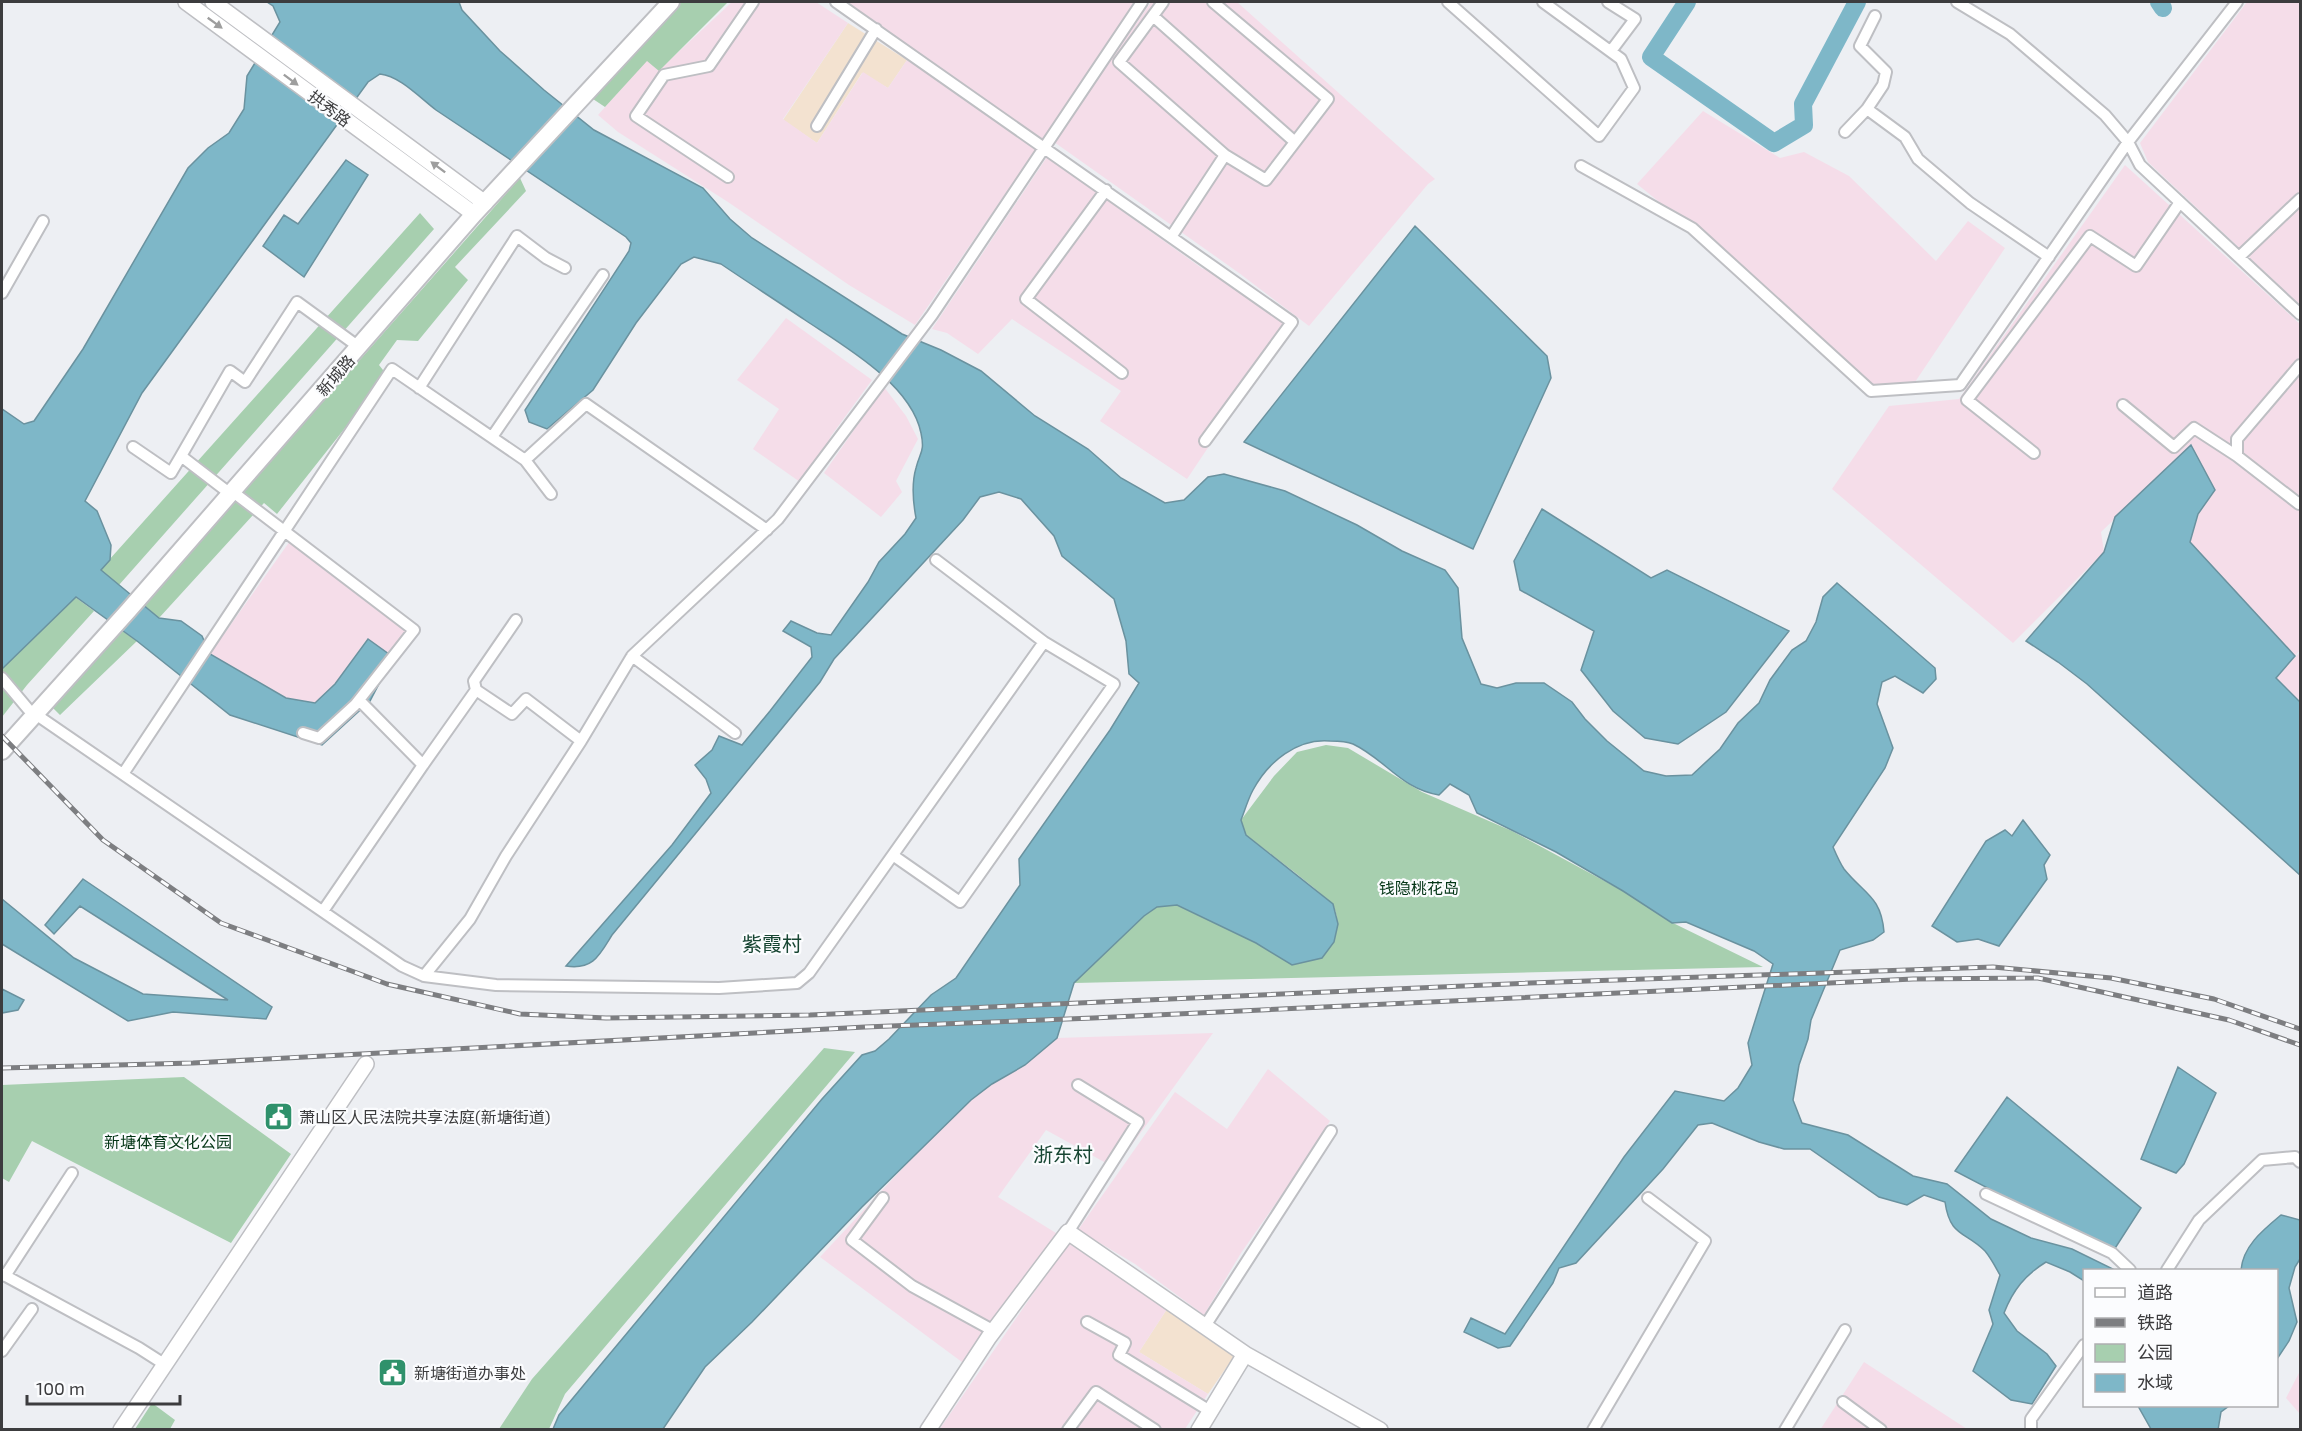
<svg xmlns="http://www.w3.org/2000/svg" width="2302" height="1431" viewBox="0 0 2302 1431" font-family="'Exo 2','Noto Sans SC',sans-serif">
	<style>
		.commercial { fill: #f3e2d0 }
		.industrial { fill: #f5dde9 }
		.green { fill: #a7cfaf }
		.water { fill: #7eb7c8; stroke: #6a929f; stroke-width: 1.5 }
		.lines { fill: none; stroke-linecap: round; stroke-linejoin: round }
		.river { stroke: #7eb7c8; stroke-width: 18 }
		.street-casing { stroke: #bebfc3; stroke-width: 14 }
		.secondary-casing { stroke: #bebfc3; stroke-width: 18 }
		.primary-casing { stroke: #bebfc3; stroke-width: 20 }
		.street { stroke: #fff; stroke-width: 10 }
		.secondary { stroke: #fff; stroke-width: 15 }
		.primary { stroke: #fff; stroke-width: 16 }
		.rail-casing { stroke: #7d7e81; stroke-width: 5 }
		.rail { stroke: #fbfcfe; stroke-width: 3; stroke-dasharray: 9; stroke-linecap: butt }
		.oneway { fill: #9e9e9e }
		.labels { text-anchor: middle; dominant-baseline: central; stroke-width: 4.5; stroke-linejoin: round; paint-order: stroke }
		.street-label { font-size: 16px; fill: #3c3c3e; stroke: #fbfcfe }
		.park-label { font-size: 16px; fill: #043516; stroke: #fbfcfe }
		.poi-label { font-size: 16px; fill: #3c3c3e; stroke: #fbfcfe; text-anchor: start }
		.quarter-label { font-size: 20px; fill: #184633; stroke: #fbfcfe }
	</style>
	<rect width="100%" height="100%" fill="#edeff3"/>
	<path class="commercial" d="M848 23 907 60 888 88 862 73 817 143 783 120Z
		M1167 1309 1235 1355 1208 1394 1139 1352Z"/>
	<path class="industrial" d="M732 2H816L848 23 783 119 817 143 863 72 888 88 907 60 974 102 1037 148 915 325 849 285 728 202 618 132 598 115 647 60 659 70Z
		M847 2H1136L1043 140Z
		M1151 2H1237L1435 179 1428 184 1309 326 1239 273 1054 142Z
		M2247 2H2300V305L2148 162 2140 143Z
		M1703 111 1780 158 1804 152 1849 176 1936 261 1968 221 2005 248 1911 388 1871 391 1758 282 1637 184Z
		M1047 157 1203 269 1208 263 1292 322 1187 479 1100 421 1121 391 1012 319 978 354 947 333 932 329Z
		M2125 165 2300 324V650L2295 656 2189 542 2198 515 2215 490 2191 445 2101 532 2104 552 2013 643 1832 489 1889 406 1959 399Z
		M786 318 872 380 831 436 821 456 800 482 753 449 779 409 737 380Z
		M884 387 906 416 918 439 896 481 902 492 881 517 824 473Z
		M290 541 411 634 393 657 367 639 335 684 315 703 286 698 210 654Z
		M2300 652V702L2276 678Z
		M1213 1033 1115 1168 1046 1130 998 1197 1064 1238 966 1365 820 1257 916 1154 971 1100 992 1084 1025 1065 1057 1038Z
		M1268 1069 1330 1121 1290 1183 1241 1253 1204 1315 1135 1264 1078 1230 1175 1092 1227 1129Z
		M1068 1243 1167 1309 1139 1352 1208 1394 1185 1429 939 1430Z
		M1864 1362 1967 1429 1820 1430Z
		M2300 1371V1414L2286 1398Z"/>
	<path class="green" d="M680 2H728L659 71 647 61 605 107 590 97Z
		M520 178 526 191 455 267 468 280 418 341 397 340 379 365 387 375 277 514 264 503 159 618 144 605Z
		M420 213 434 229 119 585 100 570Z
		M75 597 94 611 27 685 2 717V669Z
		M121 630 137 641 60 715 51 706Z
		M1326 745 1348 748 1422 792 1512 831 1623 891 1673 923 1763 967 1074 983 1144 916 1157 906 1177 905 1322 958C1334 942 1342 928 1334 907 1330 898 1259 845 1246 835L1241 820 1274 776 1297 752Z
		M824 1048 855 1052 565 1394 549 1429H499L532 1379Z
		M184 1077 291 1154 231 1243 32 1141 9 1182 2 1178V1085Z
		M152 1403 175 1420 170 1429H135Z"/>
	<path class="water" d="M267 2H459L462 10 500 51 544 90 594 130 703 188 730 219 752 238 902 334 941 350 981 371 1035 416 1088 449 1121 478 1165 503 1184 500 1208 477 1224 474 1285 491 1357 525 1402 551 1445 570 1458 588 1462 638 1481 684 1497 688 1516 683H1544L1572 702 1585 719 1607 741 1644 771 1666 776 1692 775 1720 749 1738 723 1759 703 1770 680 1792 650 1806 641 1816 622 1823 597 1837 583 1935 668 1936 679 1923 693 1895 676 1882 682 1877 704 1893 748 1885 768 1833 847C1836 854 1840 863 1844 869 1864 894 1881 896 1884 932L1873 940 1840 950 1811 1020 1808 1039 1799 1065 1793 1100 1802 1123 1848 1135 1913 1176 1947 1184 1991 1219 2031 1238 2072 1249 2113 1269 2114 1270H2084V1281L2070 1272 2046 1262C2025 1275 2013 1290 2004 1313L2017 1331 2047 1354 2056 1366 2032 1404 2011 1400 1973 1371 1993 1324 1989 1310 2000 1275C1996 1268 1991 1258 1985 1251 1965 1231 1950 1237 1945 1202L1924 1195 1907 1205 1879 1197 1810 1149H1784L1759 1142 1712 1123 1698 1125 1663 1169 1576 1263 1559 1268 1553 1283 1510 1346 1498 1348 1464 1332 1471 1318 1505 1334 1624 1157 1675 1091 1724 1101 1738 1088 1752 1065 1748 1043 1773 964 1754 951 1686 922 1672 923 1623 891 1556 852 1477 813 1469 795 1450 784 1439 795C1401 789 1385 759 1353 744 1346 741 1337 741 1330 741 1297 738 1268 762 1253 790 1248 799 1245 810 1241 820L1246 835 1333 904 1338 924 1334 942 1322 958 1292 965 1256 943 1177 905 1157 907 1144 916 1074 983 1057 1038 1025 1065 992 1084 971 1100 862 1207 752 1322 705 1367 663 1429H553L559 1415 583 1386 822 1099 862 1055 875 1051 889 1039 931 995 956 978 1020 885 1019 859 1110 730 1139 683 1129 674 1126 641 1114 599 1062 556 1054 536 1021 499 999 492 980 497 963 520 834 659 820 682 612 935C599 956 593 970 566 966L672 845 711 793 706 779 695 765 712 750 719 736 742 745 770 711 812 657 811 647 783 631 791 621 817 633 831 635 868 582 879 562 905 534 916 518C913 502 911 485 916 468 920 452 925 452 921 433 911 384 844 346 805 320 777 301 749 283 721 264L694 257 681 264 636 323 593 390 547 429 529 422 525 410 629 251 631 243 626 237 436 110C420 98 400 76 380 74L368 82 142 393 85 501 97 511 111 545 110 560 101 570 159 618 181 621 202 636 210 654 286 698 315 703 335 684 368 639 393 657 370 701 322 745 230 715 137 641 76 597 2 669V409L24 424 34 421 83 349 188 168 208 148 229 133 244 109 247 76 280 22 273 6Z
		M346 160 368 175 304 277 263 246 284 215 298 224Z
		M1415 226 1547 356 1551 378 1473 549 1244 442Z
		M2191 445 2215 490 2198 514 2190 542 2295 656 2276 678 2300 702V875L2087 684 2058 662 2026 641 2104 552 2115 517Z
		M1542 509 1651 578 1667 570 1789 631 1726 712 1678 744 1645 738 1613 711 1581 670 1594 631 1520 590 1514 561Z
		M2023 820 2050 855 2044 865 2047 879 1999 946 1978 939 1957 942 1932 926 1986 841 2005 830 2012 836Z
		M83 879 272 1007 266 1019 173 1012 128 1021 2 944V899L74 958 143 994 228 1000 80 906 54 934 45 925Z
		M2 989 24 1000 18 1010 2 1013Z
		M2178 1067 2216 1093 2184 1164 2176 1173 2141 1159Z
		M2007 1097 2141 1208 2112 1253 1955 1171Z
		M2281 1215 2300 1220V1259L2295 1267 2289 1288 2297 1322 2289 1341 2277 1359 2276 1270H2241C2243 1246 2263 1230 2281 1215Z
		M2138 1406H2229L2221 1412 2218 1430 2151 1429Z"/>
	<g class="lines">
		<path class="river" d="M1687 2 1651 57 1774 143 1804 125 1803 104 1857 2
			M2159 2 2163 8"/>
		<defs>
			<path id="street" d="M836 2 1292 322 1205 441
				M1163 2 1119 62 1225 155 1266 180 1328 99 1213 2
				M1448 2 1599 136 1634 88 1621 59 1543 2
				M1608 2 1635 19 1611 51
				M1957 2 2010 34 2105 115 2128 142 2140 165 2300 314
				M1153 16 1295 142
				M1867 109 1883 85 1886 72 1860 46 1875 16
				M817 126 876 29
				M1845 132 1867 109 1905 137 1918 159 1970 203 2049 257
				M1581 166 1692 228 1871 391 1960 385 2128 142 2237 2
				M728 177 636 116 664 75 709 66 753 2
				M1106 190 1026 299 1122 373
				M1171 237 1225 155
				M2239 257 2300 199
				M2 293 43 221
				M419 388 517 236 546 258 565 268
				M2123 405 2174 447 2194 428 2237 456 2299 504 2300 502
				M492 437 603 275
				M133 447 171 473 181 456
				M2034 453 1967 400 2090 236 2136 266 2180 202
				M2237 456V439L2300 365
				M525 460 586 404 767 530
				M224 489 181 456 230 371 245 382 297 302 352 342
				M233 492 414 630 355 705 319 738 303 733
				M632 656 778 519 932 315 1142 2
				M2 678 28 709 402 966 424 976 496 985 719 988 797 983 809 973 1044 642
				M476 690 474 681 516 620
				M423 765 476 690 512 714 526 699 581 741
				M123 774 392 369 525 460 551 494
				M894 856 960 902 1114 684 1044 642 936 560
				M323 911 423 765 359 700
				M424 976 470 919 506 856 581 741 632 656 735 733
				M1986 1194 2112 1253 2130 1270
				M883 1198 852 1240 912 1286 994 1331
				M1068 1232 1138 1122 1078 1085
				M2167 1270 2199 1220 2262 1160 2295 1157 2300 1162
				M2 1274 139 1348 164 1364
				M5 1276 72 1173
				M1087 1322 1125 1343 1119 1355 1210 1411
				M1205 1326 1331 1131
				M2 1351 32 1309
				M1843 1402 1881 1430
				M1068 1430 1096 1392 1155 1430
				M1593 1430 1705 1241 1648 1198
				M1785 1430 1845 1330
				M2031 1430V1419L2084 1345"/>
			<path id="secondary" d="M186 2 474 214
				M213 2 485 203
				M1245 1354 1380 1430
				M121 1430 366 1064
				M928 1430 989 1337 1068 1232 1245 1354 1199 1430"/>
			<path id="primary" d="M2 751 128 611 474 214 671 2"/>
		</defs>
		<use href="#street" class="street-casing"/>
		<use href="#secondary" class="secondary-casing"/>
		<use href="#primary" class="primary-casing"/>
		<use href="#street" class="street"/>
		<use href="#secondary" class="secondary"/>
		<use href="#primary" class="primary"/>
		<defs>
			<path id="rail" d="M2 736 103 840 221 923 387 984 520 1014 606 1018 810 1015 1530 983 1993 967 2111 978 2214 999 2300 1029
				M2 1068 193 1063 865 1027 1093 1018 1913 979 2038 978 2229 1020 2300 1045"/>
		</defs>
		<use href="#rail" class="rail-casing"/>
		<use href="#rail" class="rail"/>
	</g>
	<defs><path id="oneway-solid" d="M-6-.8H1V-3.2L6.5 0L1 3.2V.8H-6Z" transform="scale(1.5)"/></defs>
	<g class="oneway">
		<use href="#oneway-solid" transform="translate(215 23) rotate(36)"/>
		<use href="#oneway-solid" transform="translate(291 80) rotate(37)"/>
		<use href="#oneway-solid" transform="translate(438 167) rotate(-143)"/>
	</g>
	<defs>
		<symbol id="civic-square" viewBox="-11 -11 22 22"><rect x="-9" y="-9" width="18" height="18" rx="4" fill="#2f916b" stroke="#fbfcfe"/><path d="M-.6-6.5H3V-4.5H.6V-3L4-1V1h2V6H-6V1h2V-1L-.6-3ZM-1.2 2.5V6h2.4V2.5Z" fill="#fff"/></symbol>
	</defs>
	<g fill-rule="evenodd">
		<use href="#civic-square" x="262" y="1100" width="33" height="33"/>
		<use href="#civic-square" x="376" y="1356" width="33" height="33"/>
	</g>
	<g class="labels">
		<g class="street-label">
			<text transform="translate(330 108) rotate(37)">拱秀路</text>
			<text transform="translate(335 375) rotate(-49)">新城路</text>
		</g>
		<g class="park-label">
			<text x="1419" y="887">钱隐桃花岛</text>
			<text x="168" y="1141">新塘体育文化公园</text>
		</g>
		<g class="poi-label">
			<text x="299" y="1116">萧山区人民法院共享法庭(新塘街道)</text>
			<text x="414" y="1372">新塘街道办事处</text>
		</g>
		<g class="quarter-label">
			<text x="772" y="943">紫霞村</text>
			<text x="1063" y="1154">浙东村</text>
		</g>
	</g>
	<rect width="2302" height="1431" fill="none" stroke="#3c3c3e" stroke-width="6"/>
	<rect x="2083" y="1269" width="195" height="138" fill="#fbfcfe" stroke="#afafb1" stroke-width="1.5"/>
	<rect x="2095" y="1288" width="30" height="9" fill="#ffffff" stroke="#afafb1" stroke-width="1.5"/>
	<text x="2137" y="1299" font-size="18" fill="#3c3c3e">道路</text>
	<rect x="2095" y="1318" width="30" height="9" fill="#7d7e81" stroke="#afafb1" stroke-width="1.5"/>
	<text x="2137" y="1329" font-size="18" fill="#3c3c3e">铁路</text>
	<rect x="2095" y="1344" width="30" height="18" fill="#a7cfaf" stroke="#afafb1" stroke-width="1.5"/>
	<text x="2137" y="1359" font-size="18" fill="#3c3c3e">公园</text>
	<rect x="2095" y="1374" width="30" height="18" fill="#7eb7c8" stroke="#afafb1" stroke-width="1.5"/>
	<text x="2137" y="1389" font-size="18" fill="#3c3c3e">水域</text>
	<path d="M27 1395v9h153v-9" fill="none" stroke="#3c3c3e" stroke-width="3"/>
	<text x="36" y="1395" font-size="18" fill="#3c3c3e" stroke="#fbfcfe" stroke-width="4.5" paint-order="stroke">100 m</text>
</svg>
